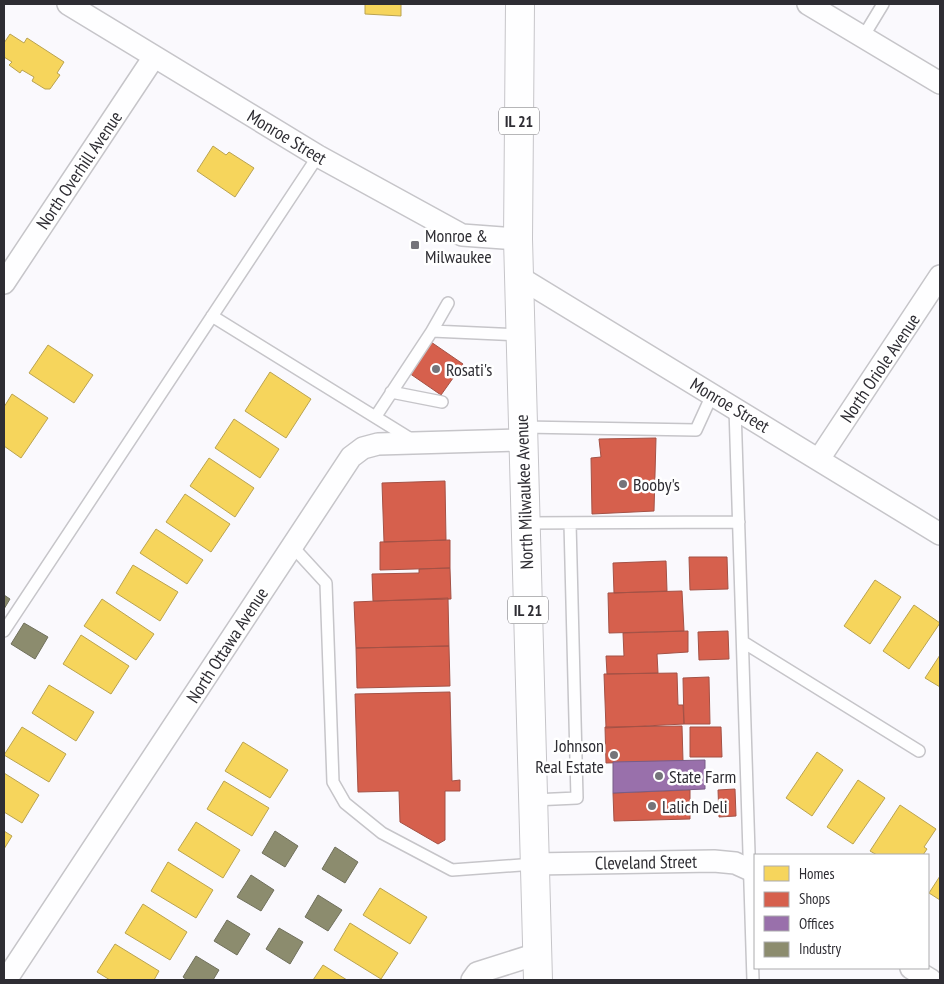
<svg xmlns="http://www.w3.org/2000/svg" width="944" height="984" viewBox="0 0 944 984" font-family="'PT Sans Narrow',sans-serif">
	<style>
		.homes { fill: #f6d55c; stroke: #baa350 }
		.shops { fill: #d6604d; stroke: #a45145 }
		.offices { fill: #9970ab; stroke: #795c87 }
		.industry { fill: #8c8c6e; stroke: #70705c }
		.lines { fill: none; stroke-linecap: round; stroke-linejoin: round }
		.service-casing { stroke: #c6c5c9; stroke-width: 14 }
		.minor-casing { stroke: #c6c5c9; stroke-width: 24 }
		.primary-casing { stroke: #c6c5c9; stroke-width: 30 }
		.service { stroke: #fefeff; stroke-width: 11 }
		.minor { stroke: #fefeff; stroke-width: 21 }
		.primary { stroke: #fefeff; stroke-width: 28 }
		.poi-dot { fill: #75747a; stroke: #fff; stroke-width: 2 }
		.labels { text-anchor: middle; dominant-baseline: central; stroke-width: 5; stroke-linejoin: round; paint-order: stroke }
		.shield { fill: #fff; stroke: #6d6c70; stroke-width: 1 }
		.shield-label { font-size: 16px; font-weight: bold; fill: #2e2d33 }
		.street-label { font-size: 18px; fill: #2e2d33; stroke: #fff }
		.poi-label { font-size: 18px; fill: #2e2d33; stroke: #fff; text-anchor: start }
	</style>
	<rect width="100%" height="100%" fill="#faf9fd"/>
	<path class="homes" d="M365 4H401V16L365 14Z
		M10 34 24 43 27 38 64 62 57 73 60 75 50 89H45L32 81 34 77 22 70 20 73 9 65 12 62 4 57V43Z
		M213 146 226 155 229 152 254 168 235 197 197 171Z
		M48 345 93 375 74 403 29 373Z
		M270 372 311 399 286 438 245 411Z
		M12 394 48 418 21 458 4 446V407Z
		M234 419 279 449 260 478 215 448Z
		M209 458 254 488 235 517 190 486Z
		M185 494 230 524 211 552 166 522Z
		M156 529 203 560 187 584 140 553Z
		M133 565 178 592 160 621 116 593Z
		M875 580 901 597 870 644 844 626Z
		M102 599 154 634 136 660 84 626Z
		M914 605 940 623 909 669 883 651Z
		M81 635 129 666 111 694 63 664Z
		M940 655V687L925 678Z
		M49 685 94 712 76 741 32 713Z
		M22 727 66 754 49 782 4 755Z
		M243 742 288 770 270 798 225 771Z
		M817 752 843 770 812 816 786 798Z
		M4 773 39 795 22 823 4 812Z
		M858 780 885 798 853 844 827 827Z
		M224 781 269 808 252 836 207 809Z
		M900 805 936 829 924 847 927 849 923 855H877L870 851Z
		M196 822 240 850 223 878 178 850Z
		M4 831 12 836 4 849Z
		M168 862 213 890 196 918 151 891Z
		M940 876V900L929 893Z
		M380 888 427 917 410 944 363 915Z
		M143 904 187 932 170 960 125 933Z
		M350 923 398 953 381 979 334 950Z
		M115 944 159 971 154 980H110L97 972Z
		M323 965 347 980H313Z"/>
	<path class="shops" d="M431 342 463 364 441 395 409 373Z
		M656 438 654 511 592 514 591 458 601 457 599 439Z
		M445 481 446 540 384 542 382 483Z
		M450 540V568L380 570V542Z
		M689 557H727L728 589 690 590Z
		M666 561 667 591 614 593 613 563Z
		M450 568 451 599 373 601 372 574 419 573V569Z
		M682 591 684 631 609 633 608 593Z
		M448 598 449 646 356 648 354 602Z
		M688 631V652L657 654 658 673 607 674 606 656H624L623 633Z
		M728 631 729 659 699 660 698 632Z
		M449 646 450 686 357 688 356 648Z
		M677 673 678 705H683L684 724 606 728 604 674Z
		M709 677 710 724H684L683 678Z
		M450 692 452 781 460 780V791H445V840L438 844 400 822 399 791 358 792 355 694Z
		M682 726 683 761 606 763 605 727Z
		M690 727H721L722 757H690Z
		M735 789 736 816 719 817 718 790Z
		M690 790V819L614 821 613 793Z"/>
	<path class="offices" d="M705 760V789L613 793V762Z"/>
	<path class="industry" d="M4 595 10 599 4 609Z
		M24 623 48 637 35 659 11 644Z
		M275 831 298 846 285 867 262 853Z
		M335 847 358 862 345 883 322 869Z
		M251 875 274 890 261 911 237 897Z
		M318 895 342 910 328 931 305 917Z
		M227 920 250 934 237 955 214 941Z
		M279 928 303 942 290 964 266 949Z
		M196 956 219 970 213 980H187L183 977Z"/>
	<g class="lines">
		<defs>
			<path id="service" d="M863 37 883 4
				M212 316 414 441
				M432 331 448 303
				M391 392 442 402
				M735 408 753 980
				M376 416 432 331 520 335
				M523 427 696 430 712 395
				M525 523 739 522
				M292 546 326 583 333 782 345 803 382 833 452 870 534 864
				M4 631 318 156
				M743 642 919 751
				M533 800 577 798 570 523"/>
			<path id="minor" d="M68 4 318 156 462 235 518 239
				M808 4 940 83
				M519 277 940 534
				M4 283 154 57
				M819 459 940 276
				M534 864 714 861 735 863 755 872
				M911 968 931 980
				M6 980 351 457 363 448 378 444 523 440
				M472 980 477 973 537 954"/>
			<path id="primary" d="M520 4 518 239 538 980"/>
		</defs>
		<use href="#service" class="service-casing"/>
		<use href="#minor" class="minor-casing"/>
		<use href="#primary" class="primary-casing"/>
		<use href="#service" class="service"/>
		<use href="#minor" class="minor"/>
		<use href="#primary" class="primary"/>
	</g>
	<g class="poi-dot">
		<rect x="410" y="240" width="10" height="10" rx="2.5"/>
		<circle cx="436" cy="369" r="5"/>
		<circle cx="623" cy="484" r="5"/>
		<circle cx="614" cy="755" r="5"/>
		<circle cx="659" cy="776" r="5"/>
		<circle cx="652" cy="806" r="5"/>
	</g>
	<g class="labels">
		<g class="shield">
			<rect x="499" y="107.5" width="40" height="27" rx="4"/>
			<rect x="508" y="596.5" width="40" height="27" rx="4"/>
		</g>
		<g class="shield-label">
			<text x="519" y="121">IL 21</text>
			<text x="528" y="610">IL 21</text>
		</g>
		<g class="street-label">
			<text transform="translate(287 137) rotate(31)">Monroe Street</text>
			<text transform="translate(79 170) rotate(-56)">North Overhill Avenue</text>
			<text transform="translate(880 368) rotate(-56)">North Oriole Avenue</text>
			<text transform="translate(730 405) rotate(31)">Monroe Street</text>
			<text transform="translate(524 492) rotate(-92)">North Milwaukee Avenue</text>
			<text transform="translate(227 645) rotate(-57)">North Ottawa Avenue</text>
			<text transform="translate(646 862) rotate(-1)">Cleveland Street</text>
		</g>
		<g class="poi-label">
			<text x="425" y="235">Monroe &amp;<tspan x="425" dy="21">Milwaukee</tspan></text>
			<text x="446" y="369">Rosati's</text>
			<text x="633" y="484">Booby's</text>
			<text x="604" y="745" text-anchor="end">Johnson<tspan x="604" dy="21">Real Estate</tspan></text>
			<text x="669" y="776">State Farm</text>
			<text x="662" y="806">Lalich Deli</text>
		</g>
	</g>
	<rect width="944" height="984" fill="none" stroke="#2e2d33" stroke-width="10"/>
	<rect x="754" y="854" width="175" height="115" fill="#ffffff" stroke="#ababad"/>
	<rect x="764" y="866" width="25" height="15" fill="#f6d55c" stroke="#ababad"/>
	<text x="799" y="879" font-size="15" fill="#2e2d33">Homes</text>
	<rect x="764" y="892" width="25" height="15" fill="#d6604d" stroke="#ababad"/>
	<text x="799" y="904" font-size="15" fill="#2e2d33">Shops</text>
	<rect x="764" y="916" width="25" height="15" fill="#9970ab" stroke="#ababad"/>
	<text x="799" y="929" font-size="15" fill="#2e2d33">Offices</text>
	<rect x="764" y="942" width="25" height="15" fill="#8c8c6e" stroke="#ababad"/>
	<text x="799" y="954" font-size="15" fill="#2e2d33">Industry</text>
</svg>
